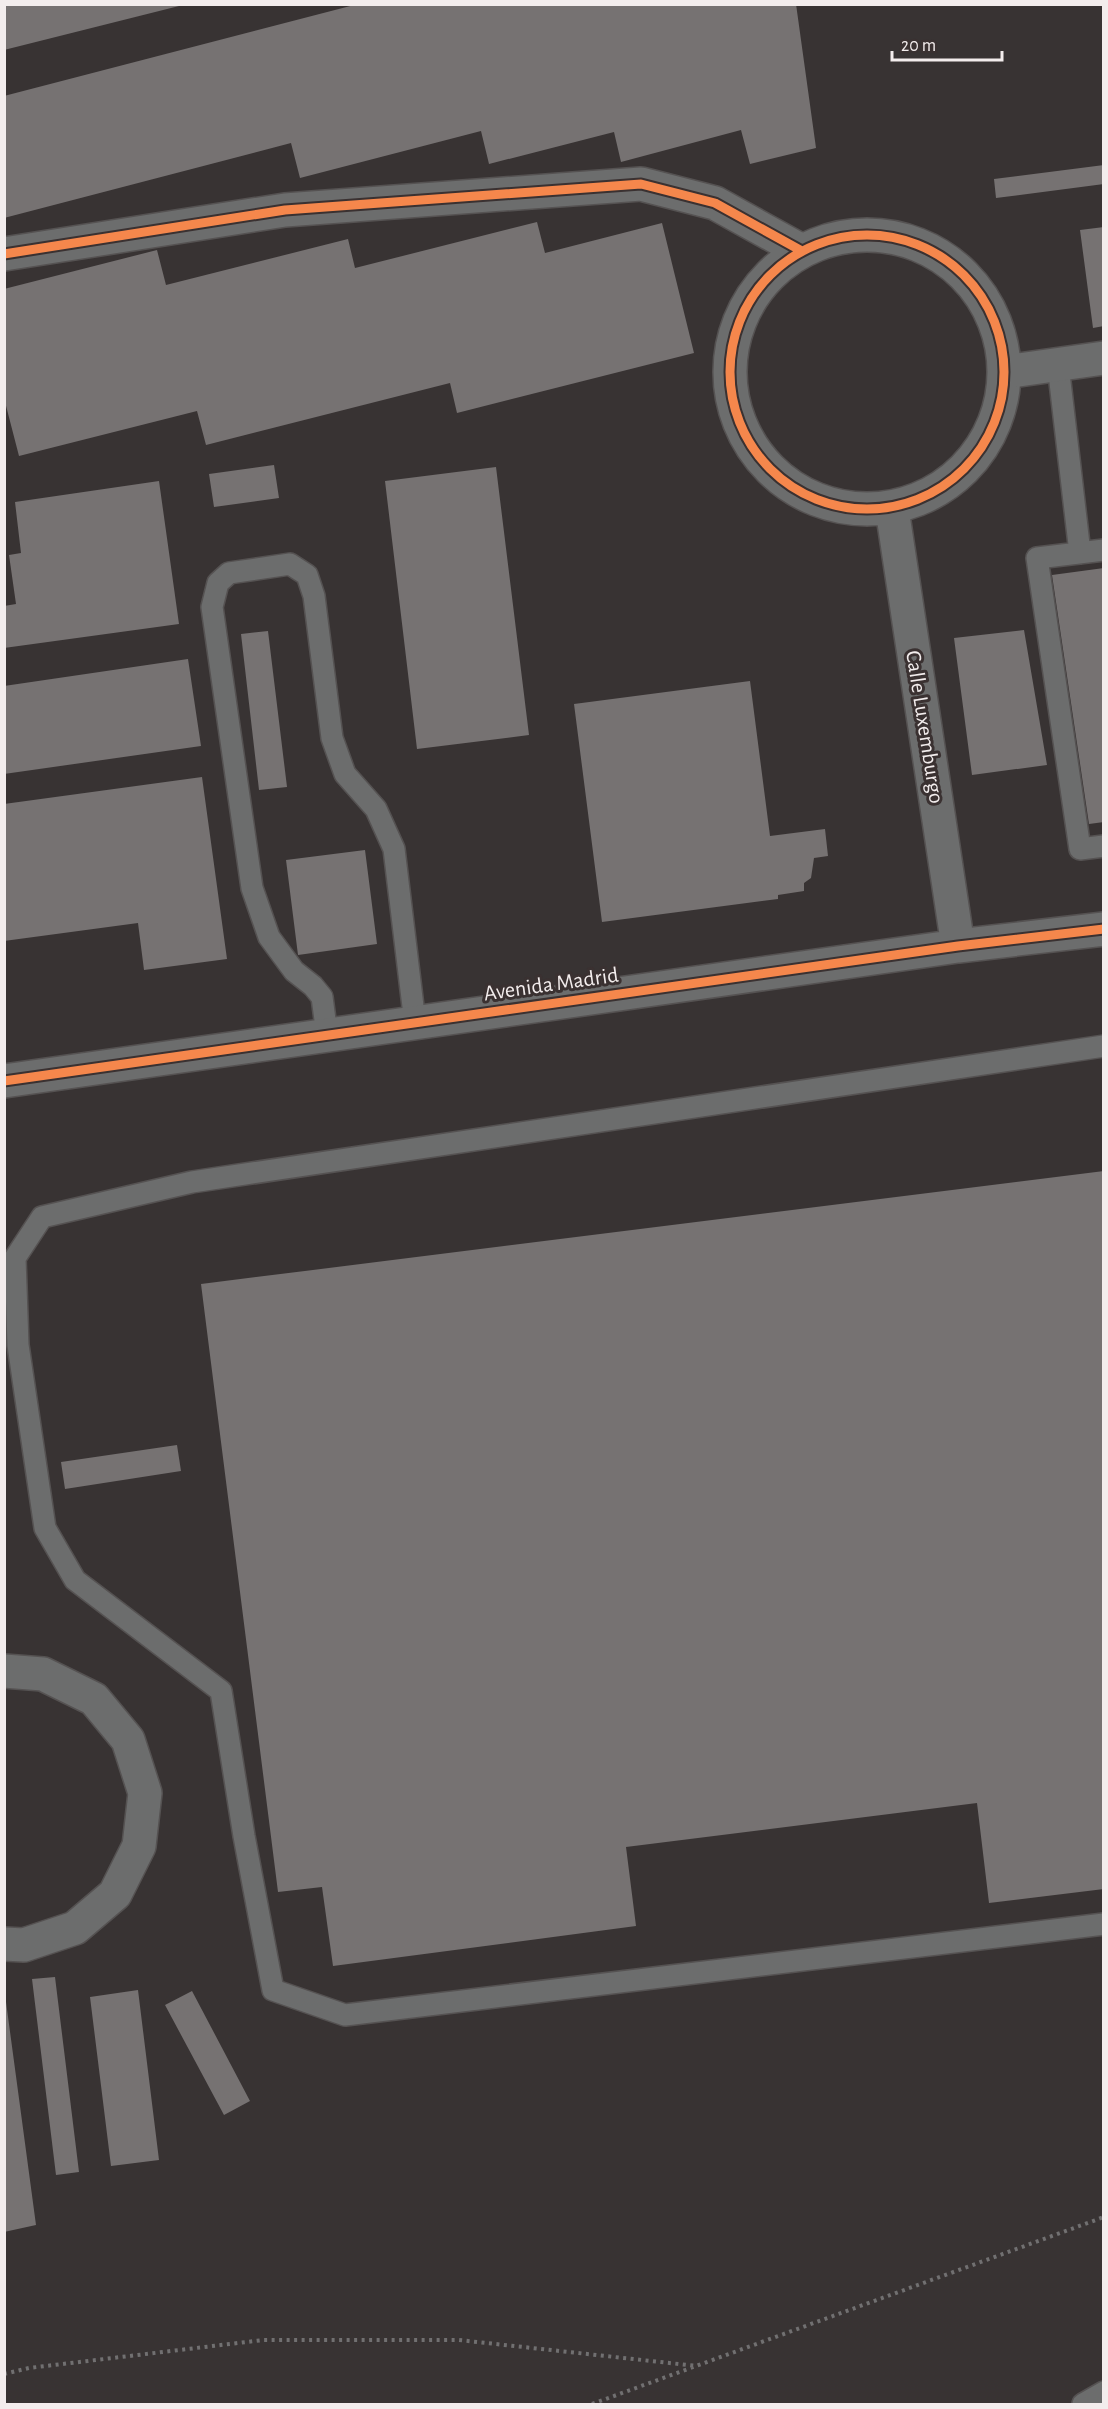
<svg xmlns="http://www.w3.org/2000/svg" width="1108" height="2409" viewBox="0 0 1108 2409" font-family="'Alegreya Sans',sans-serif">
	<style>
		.building { fill: #767272 }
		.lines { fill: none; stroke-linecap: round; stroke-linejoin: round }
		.lane-casing { stroke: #555252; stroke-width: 24 }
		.street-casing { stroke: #555252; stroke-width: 36 }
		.path { stroke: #717071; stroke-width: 4; stroke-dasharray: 3 4.5; stroke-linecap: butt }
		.lane { stroke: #6c6d6d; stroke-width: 21 }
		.street { stroke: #6c6d6d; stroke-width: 33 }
		.cycleway-casing { stroke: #3a3131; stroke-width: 13 }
		.cycleway { stroke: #f5874c; stroke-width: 9 }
		.labels { text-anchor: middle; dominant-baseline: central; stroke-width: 6; stroke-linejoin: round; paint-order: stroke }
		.street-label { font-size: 22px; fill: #f3eded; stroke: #3a3131 }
	</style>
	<rect width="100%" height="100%" fill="#383333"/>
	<path class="building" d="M4 4H183V5L4 50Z
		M358 4H796L816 148 750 164 741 130 621 162 614 132 489 164 481 131 300 178 291 143 4 218V96Z
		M1104 165V184L996 198 994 179Z
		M537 222 545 253 662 223 694 353 457 413 450 383 206 445 197 411 19 456 4 398V289L157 250 166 285 348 239 355 268Z
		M1104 227V326L1093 328 1080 230Z
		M274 465 279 498 214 507 209 474Z
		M496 467 529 735 417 749 385 481Z
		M159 481 179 624 4 648V606L16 604 9 555 21 553 15 502Z
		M1104 568V822L1089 824 1052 575Z
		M1024 630 1047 765 972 775 954 638Z
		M268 631 287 787 259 790 241 634Z
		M188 659 201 746 4 774V686Z
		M750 681 770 836 825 829 828 856 814 858 811 878 804 883V891L778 895V899L602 922 574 704Z
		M202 777 227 959 144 970 138 923 4 941V804Z
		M365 850 377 944 298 955 286 860Z
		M1104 1171V1889L989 1903 977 1803 626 1847 636 1926 333 1966 322 1887 278 1892 201 1284Z
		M177 1445 181 1471 65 1489 61 1462Z
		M55 1977 79 2172 56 2175 32 1979Z
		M4 1987 36 2225 4 2232Z
		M138 1990 159 2160 111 2166 90 1997Z
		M192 1991 250 2101 224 2115 165 2005Z"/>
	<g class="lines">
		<defs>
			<path id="lane" d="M1058 365 1080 553
				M1104 550 1037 558 1080 849 1104 846
				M327 1035 322 997 313 986 294 971 269 937 252 888 212 607 218 583 229 573 290 564 307 575 314 596 332 738 345 774 376 809 394 849 415 1023
				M1104 1046 192 1182 42 1217 15 1258 18 1345 45 1528 75 1580 221 1691 244 1836 273 1990 345 2015 1104 1924
				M1083 2404 1104 2392"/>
			<path id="street" d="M730 372a137 137 0 1 1 274 0a137 137 0 1 1-274 0Z
				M4 254 285 210 641 184 715 203 800 250
				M1005 372 1104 358
				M892 509 958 946
				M4 1081 958 946 1104 929
				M4 1671 43 1674 94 1699 128 1740 145 1793 139 1846 115 1894 75 1928 24 1945 4 1944"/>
		</defs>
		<use href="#lane" class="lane-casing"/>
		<use href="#street" class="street-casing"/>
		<path class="path" d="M4 2374 29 2368 263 2340H459L697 2366
			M592 2404 1104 2217"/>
		<use href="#lane" class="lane"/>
		<use href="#street" class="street"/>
		<defs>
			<path id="cycleway" d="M730 372a137 137 0 1 1 274 0a137 137 0 1 1-274 0Z
				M4 254 285 210 641 184 715 203 800 250
				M4 1081 958 946 1104 929"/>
		</defs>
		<use href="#cycleway" class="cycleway-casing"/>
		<use href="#cycleway" class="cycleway"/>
	</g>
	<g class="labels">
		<g class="street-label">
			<text transform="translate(925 727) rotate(81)">Calle Luxemburgo</text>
			<text transform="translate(551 984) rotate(-8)">Avenida Madrid</text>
		</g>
	</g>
	<rect width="1108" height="2409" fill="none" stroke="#f3eded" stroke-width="12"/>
	<path d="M892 51v9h110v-9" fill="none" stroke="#f3eded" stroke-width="3"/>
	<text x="901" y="51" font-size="18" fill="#f3eded" stroke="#3a3131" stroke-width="4.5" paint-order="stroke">20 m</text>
</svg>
